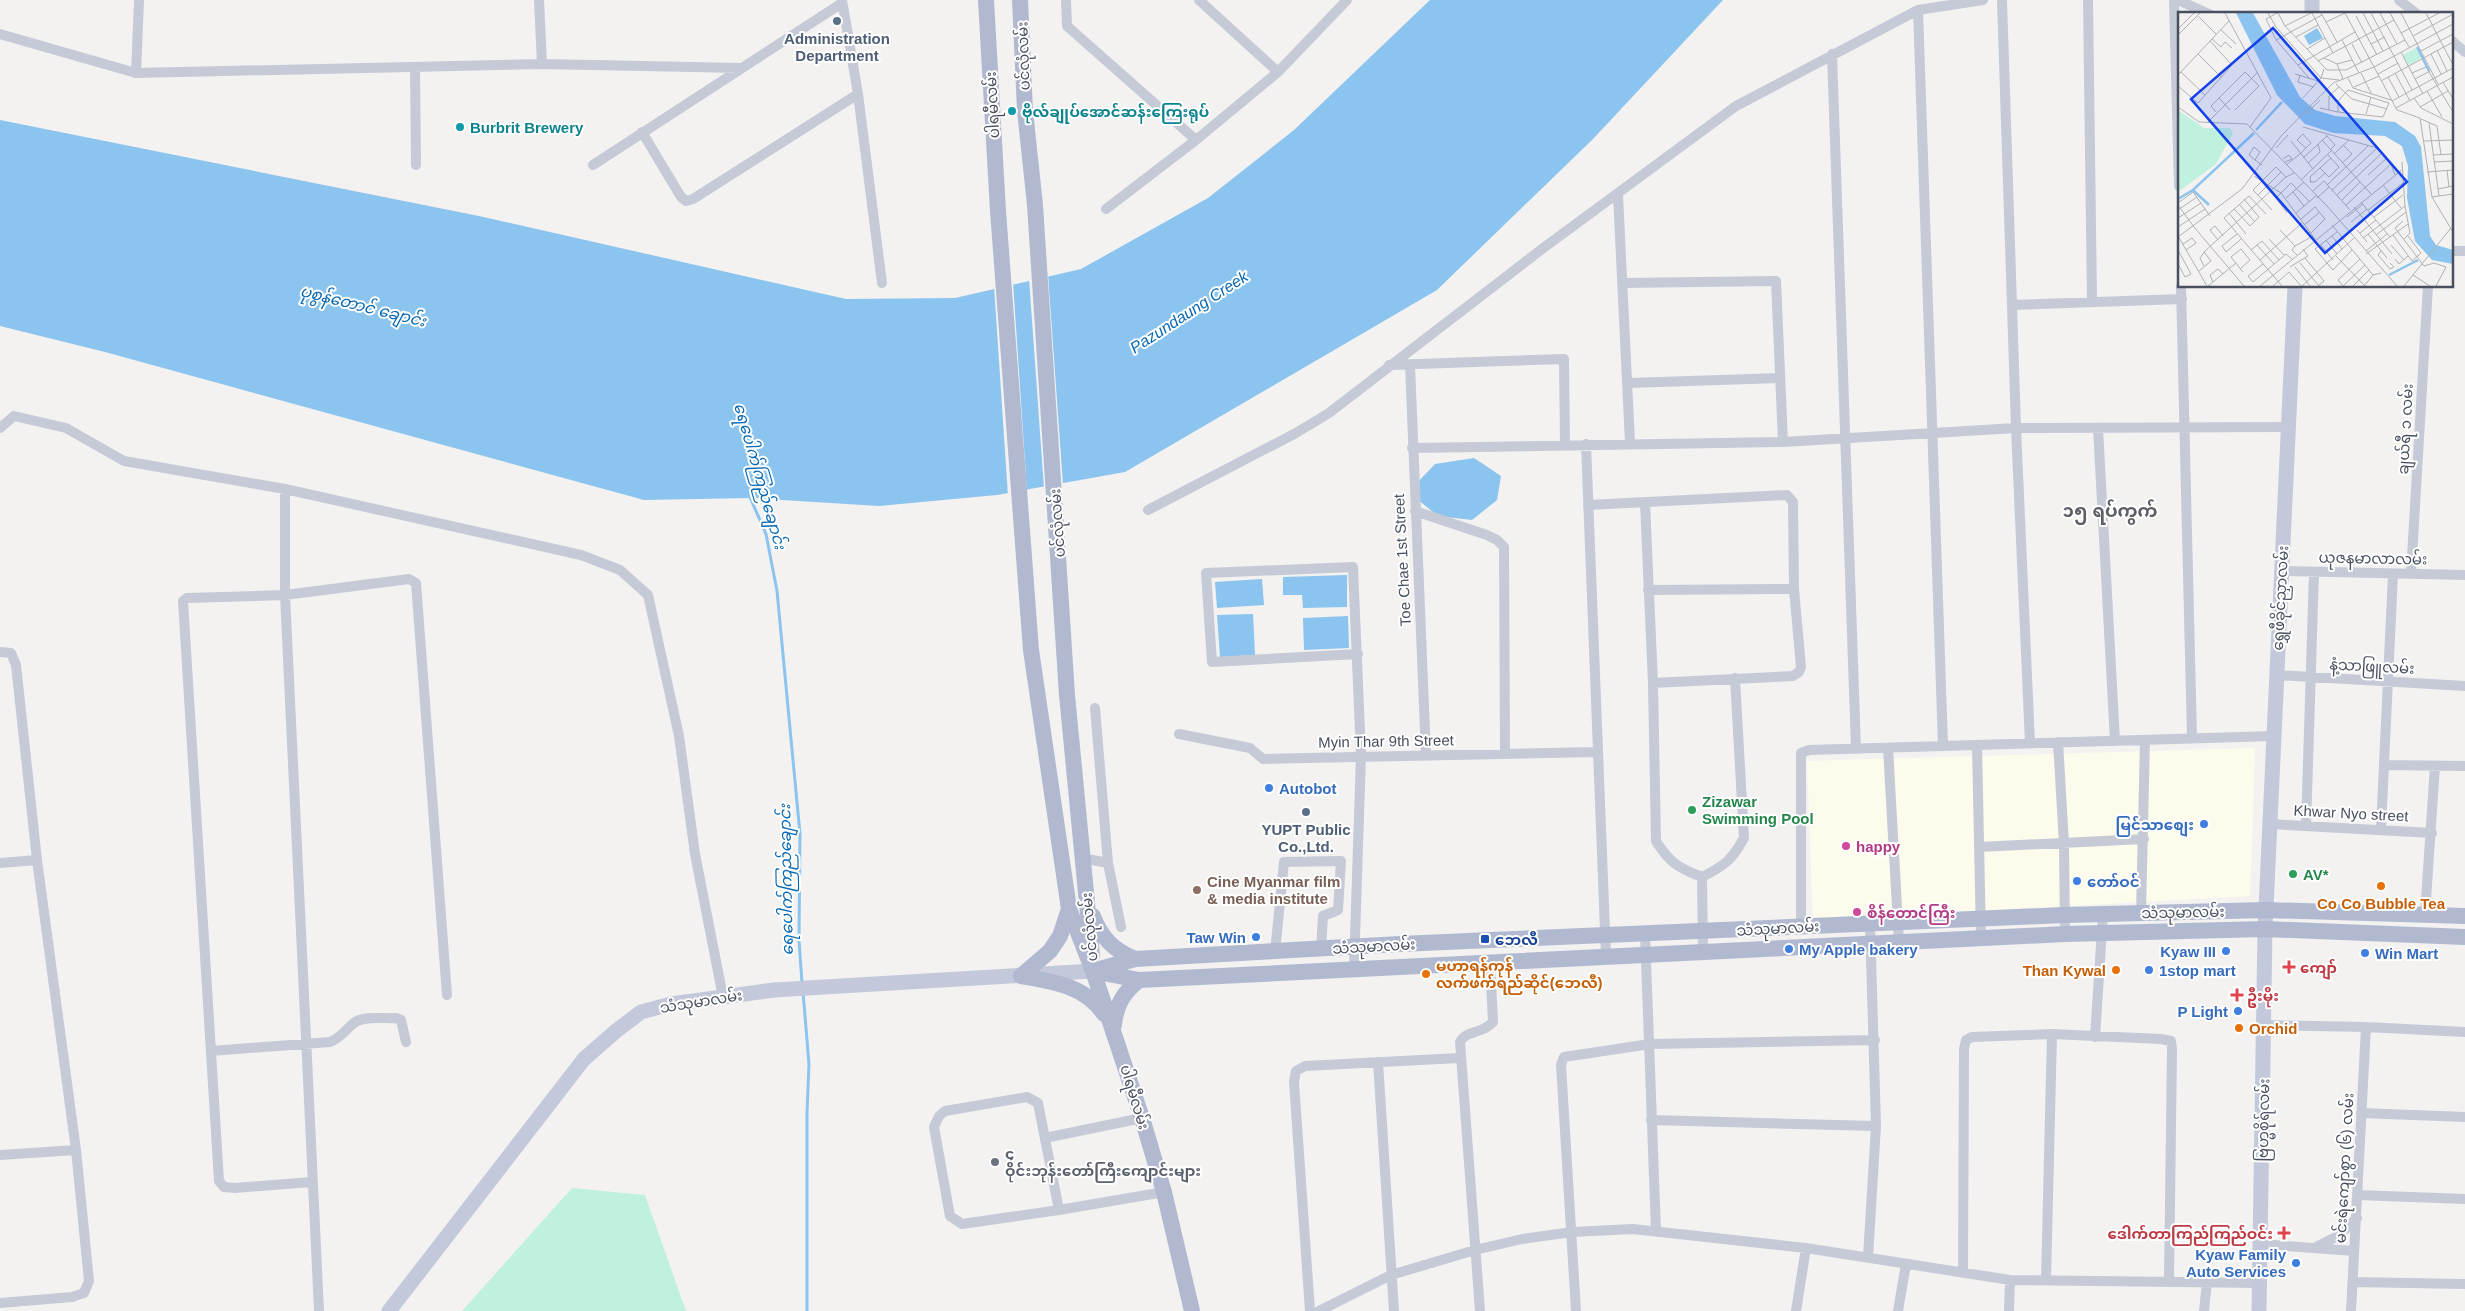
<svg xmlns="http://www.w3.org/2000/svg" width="2465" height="1311" viewBox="0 0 2465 1311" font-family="Arial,'Noto Sans Myanmar',sans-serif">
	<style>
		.commercial { fill: #fdfcec }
		.green { fill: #bff1de }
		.water { fill: #8bc4ef }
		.pier { fill: #f3f2f1 }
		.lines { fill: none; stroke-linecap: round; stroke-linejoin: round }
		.stream { stroke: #8bc4ef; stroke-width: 3 }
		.street { stroke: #c5cad6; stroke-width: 10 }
		.secondary { stroke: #c3c9da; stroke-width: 15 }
		.primary { stroke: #b0b9d0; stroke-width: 16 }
		.service-dot { fill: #5c6f8a; stroke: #fff; stroke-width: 2 }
		.culture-dot { fill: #0f9aa8; stroke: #fff; stroke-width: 2 }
		.shop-dot { fill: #3f7fe0; stroke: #fff; stroke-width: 2 }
		.leisure-dot { fill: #2e9e5b; stroke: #fff; stroke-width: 2 }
		.hotel-dot { fill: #d1479c; stroke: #fff; stroke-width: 2 }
		.food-dot { fill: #e8710a; stroke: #fff; stroke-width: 2 }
		.education-dot { fill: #8d6e63; stroke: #fff; stroke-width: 2 }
		.transit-dot { fill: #1a4fb4; stroke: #fff; stroke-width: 2 }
		.health-dot { fill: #e0444e; stroke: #fff; stroke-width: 2 }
		.worship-dot { fill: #6b7280; stroke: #fff; stroke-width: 2 }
		.labels { text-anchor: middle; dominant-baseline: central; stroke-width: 4; stroke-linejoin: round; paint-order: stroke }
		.service-label { font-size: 15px; font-weight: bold; fill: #4e5e75; stroke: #fff }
		.street-label { font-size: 15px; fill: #484f5f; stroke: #fff }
		.culture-label { font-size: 15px; font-weight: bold; fill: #0d838f; stroke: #fff; text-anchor: start }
		.shop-label { font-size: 15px; font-weight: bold; fill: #366cbe; stroke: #fff; text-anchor: start }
		.leisure-label { font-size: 15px; font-weight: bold; fill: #27864d; stroke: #fff; text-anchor: start }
		.hotel-label { font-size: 15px; font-weight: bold; fill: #b23c85; stroke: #fff; text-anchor: start }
		.education-label { font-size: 15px; font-weight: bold; fill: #785e54; stroke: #fff; text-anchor: start }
		.food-label { font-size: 15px; font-weight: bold; fill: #c56008; stroke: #fff; text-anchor: start }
		.transit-label { font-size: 15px; font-weight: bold; fill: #164399; stroke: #fff; text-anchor: start }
		.health-label { font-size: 15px; font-weight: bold; fill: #be3a42; stroke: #fff; text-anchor: start }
		.worship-label { font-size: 15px; font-weight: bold; fill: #5b616d; stroke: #fff; text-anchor: start }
		.water-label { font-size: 16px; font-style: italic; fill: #0868b3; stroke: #fff }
		.quarter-label { font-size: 18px; font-weight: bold; fill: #5d5f66; stroke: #fff }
		.inset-river { fill: none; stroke: #8bc4ef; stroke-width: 2.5 }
		.inset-road { fill: none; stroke: #afb1b7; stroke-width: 1 }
		.view { fill: #1341eb; fill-opacity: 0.15; stroke: #1341eb; stroke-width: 2.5 }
		.inset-edge { fill: none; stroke: #484f5f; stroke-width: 2.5 }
	</style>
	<rect width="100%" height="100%" fill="#f3f2f1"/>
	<path class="commercial" d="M2255 748 2250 896 1813 920 1807 761Z"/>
	<path class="green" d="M572 1188 645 1195 686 1311H462Z"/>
	<path class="water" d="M1430 0H1723L1593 139 1437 290 1125 472 997 495 879 506 750 498 644 500 105 352 0 326V120L479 216 846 299 955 298 1081 269 1208 198 1294 130Z
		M1474 458 1501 476 1497 500 1472 520 1438 516 1417 499V483L1435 464Z
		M1347 575V607L1303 608 1302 595H1283V577Z
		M1262 579 1264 605 1217 608 1215 582Z
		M1253 614 1255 655 1220 657 1217 615Z
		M1348 616 1349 648 1304 650 1303 618Z"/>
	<path class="pier" d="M1048 274 1063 485 1044 489 1029 278Z
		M1013 282 1027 492 1008 496 994 286Z"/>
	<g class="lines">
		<path class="stream" d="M749 495 766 534 777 591 800 834 799 940 802 983
			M803 992 809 1064 807 1112V1311"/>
		<path class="street" d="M539 0 542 64
			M842 0 858 94 882 283
			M1066 0 1067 26 1196 140
			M1199 0 1278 72
			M2002 0 2016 428 2030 743
			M2088 0 2092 301
			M2174 0 2179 186
			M2178 0 2209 14
			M2399 0 2417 14
			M1918 10 1943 746
			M0 34 136 73 542 64 742 68
			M2451 40 2465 52
			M1832 54 1856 749
			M415 67 416 165
			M136 73 139 0
			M642 132 681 197 686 201 693 199 858 94
			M593 165 842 3
			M1618 195 1630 443
			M1106 209 1196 140 1278 72 1347 0
			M2451 251H2465
			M1623 283 1776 281 1783 442
			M2181 286 2192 738
			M2012 305 2182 299
			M1389 365 1564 359 1565 445
			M1410 365 1426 755
			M1629 383 1780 378
			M0 428 14 416 66 428 124 461 285 489 581 555 620 570 648 595 679 736 695 854 723 997
			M2098 428 2115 741
			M1586 444 1606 956
			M1412 448 1783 442 2016 428 2288 427
			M285 489V595L319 1311
			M1645 503 1653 683 1656 841C1669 862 1678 868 1702 877 1724 866 1732 860 1744 838L1735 678
			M1588 505 1787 495 1793 502 1794 589 1801 667 1799 672 1793 676 1653 683
			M1148 510 1296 433 1329 413 1542 249 1736 106 1918 10 1983 0
			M1415 511 1487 535 1497 540 1504 547 1505 754
			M2281 571 2465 575
			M2411 574 2428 286
			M1648 590 1794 589
			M0 652 11 653 16 665 37 860 76 1150 89 1281 84 1293 72 1297 0 1303
			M2276 675 2465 686
			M1095 708 1108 863 1121 927
			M1179 734 1250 748 1263 759 1598 752
			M2058 742 2064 843 2065 934
			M1977 745 1981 938
			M1888 748 1899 942
			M2384 765 2465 766
			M2270 824 2432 833
			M2306 826 2314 572
			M2381 828 2393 574
			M1980 847 2144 839
			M1082 858 1108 863
			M0 863 37 860
			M1702 877 1703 951
			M2141 913 2145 740
			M2425 914 2435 766
			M1801 927V753L1809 750 2274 736
			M1645 934 1656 1231
			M1275 952 1284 862 1341 861 1338 910 1323 916 1321 949
			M1354 968 1361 755 1353 567 1206 573 1212 662 1358 654
			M2265 1025 2366 1027 2465 1032
			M2095 1037 2103 914
			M211 1051 330 1042C341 1038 345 1030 354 1023 363 1015 385 1019 396 1018L401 1020 406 1042
			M1378 1062 1394 1311
			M2361 1113 2465 1117
			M1651 1120 1876 1126
			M1045 1138 1142 1118
			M0 1155 76 1150
			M311 1182 235 1188 224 1187 219 1181 183 601 187 598 285 595 409 579 416 583 447 995
			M2357 1195 2465 1199
			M1059 1210 1038 1103 1027 1097 945 1111 939 1116 934 1127 950 1216 962 1224 1059 1210 1164 1192
			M2260 1244 2354 1251
			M2318 1246 2338 1236 2357 1218
			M1868 1257 1876 1126 1870 924
			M1963 1272 1964 1049 1966 1040 1972 1037 2052 1034 2161 1039 2171 1041 2172 1049 2169 1281
			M2046 1279 2052 1034
			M2353 1282 2465 1284
			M1310 1311 1294 1082 1296 1071 1305 1066 1459 1058
			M1319 1311 1391 1275 1475 1250 1522 1239 1572 1232 1633 1229 1806 1248 2010 1280 2260 1283
			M1480 1311 1460 1042C1466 1030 1483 1034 1493 1022L1490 962
			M1576 1311 1561 1065 1564 1057 1650 1044 1875 1040
			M1796 1311 1806 1248
			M1898 1311 1906 1264
			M2009 1311 2010 1280
			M2204 1311 2207 1282
			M2351 1311 2366 1027"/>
		<path class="secondary" d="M2312 14V0
			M389 1311 584 1059 616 1031 641 1012 671 1004 774 990 1093 971
			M2259 1311 2265 929 2295 286"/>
		<path class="primary" d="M986 0 998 211 1031 650 1069 909 1093 971 1142 1118 1164 1192 1192 1311
			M1020 0 1025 111 1035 205 1067 695 1092 955
			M1093 916C1101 937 1113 950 1135 959
			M1093 971 1135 959 1400 944 2064 915 2266 910 2465 916
			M1098 972 1139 980 2065 934 2265 929 2465 937
			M1021 976C1052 981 1086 986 1104 1014
			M1021 976 1050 951 1060 936 1069 909
			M1114 1025C1116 1005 1123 993 1139 980"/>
	</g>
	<g class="service-dot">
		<circle cx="837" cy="21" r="5"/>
		<circle cx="1306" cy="812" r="5"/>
	</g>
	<g class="culture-dot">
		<circle cx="1012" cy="111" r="5"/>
		<circle cx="460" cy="127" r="5"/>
	</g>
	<g class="shop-dot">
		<circle cx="1269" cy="788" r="5"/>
		<circle cx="2204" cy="824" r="5"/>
		<circle cx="2077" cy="881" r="5"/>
		<circle cx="1256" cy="937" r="5"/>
		<circle cx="1789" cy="949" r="5"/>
		<circle cx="2226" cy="951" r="5"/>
		<circle cx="2365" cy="953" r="5"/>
		<circle cx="2149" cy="970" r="5"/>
		<circle cx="2238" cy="1011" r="5"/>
		<circle cx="2296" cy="1263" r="5"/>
	</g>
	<g class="leisure-dot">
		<circle cx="1692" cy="810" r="5"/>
		<circle cx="2293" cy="874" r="5"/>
	</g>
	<g class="hotel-dot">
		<circle cx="1846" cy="846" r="5"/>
		<circle cx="1857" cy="912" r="5"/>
	</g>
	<g class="food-dot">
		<circle cx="2381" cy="886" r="5"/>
		<circle cx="2116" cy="970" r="5"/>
		<circle cx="1426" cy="974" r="5"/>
		<circle cx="2239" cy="1028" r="5"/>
	</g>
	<circle class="education-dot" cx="1197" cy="890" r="5"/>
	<rect class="transit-dot" x="1480" y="934" width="10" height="10" rx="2.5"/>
	<g class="health-dot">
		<path d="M2286.5 959.5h5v5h5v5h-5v5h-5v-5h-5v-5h5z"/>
		<path d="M2234.5 987.5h5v5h5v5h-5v5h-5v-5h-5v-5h5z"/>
		<path d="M2281.5 1225.5h5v5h5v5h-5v5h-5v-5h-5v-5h5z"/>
	</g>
	<circle class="worship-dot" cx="995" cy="1162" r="5"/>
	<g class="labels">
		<g class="service-label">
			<text x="837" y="38">Administration<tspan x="837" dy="17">Department</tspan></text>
			<text x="1306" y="829">YUPT Public<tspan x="1306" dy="17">Co.,Ltd.</tspan></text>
		</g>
		<g class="street-label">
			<text transform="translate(1023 56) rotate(-92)">ပင်လုံလမ်း</text>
			<text transform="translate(992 105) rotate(-93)">ပါရမီလမ်း</text>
			<text transform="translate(2405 429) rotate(-87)">ချယ်ရီ ၁ လမ်း</text>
			<text transform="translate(1057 523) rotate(-94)">ပင်လုံလမ်း</text>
			<text transform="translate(2373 558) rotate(1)">ယုဇနမာလာလမ်း</text>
			<text transform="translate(1402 560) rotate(-93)">Toe Chae 1st Street</text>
			<text transform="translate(2280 598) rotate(-87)">ရွှေဖီခိုင်ညှာလမ်း</text>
			<text transform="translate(2372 666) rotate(3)">နံ့သာဖြူလမ်း</text>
			<text transform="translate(1386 741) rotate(-1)">Myin Thar 9th Street</text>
			<text transform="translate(2351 813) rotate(3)">Khwar Nyo street</text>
			<text transform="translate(2183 912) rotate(-1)">သံသုမာလမ်း</text>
			<text transform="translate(1089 927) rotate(-95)">ပင်လုံလမ်း</text>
			<text transform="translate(1778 928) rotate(-3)">သံသုမာလမ်း</text>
			<text transform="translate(1374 946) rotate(-3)">သံသုမာလမ်း</text>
			<text transform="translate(701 1001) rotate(-9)">သံသုမာလမ်း</text>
			<text transform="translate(1135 1097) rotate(73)">ပါရမီလမ်း</text>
			<text transform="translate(2263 1120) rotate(-89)">ဗြဟ္မစိုရ်လမ်း</text>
			<text transform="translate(2344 1168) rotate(-87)">မင်းရဲကျော်စွာ (၆) လမ်း</text>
		</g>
		<g class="culture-label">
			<text x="1022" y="111">ဗိုလ်ချုပ်အောင်ဆန်းကြေးရုပ်</text>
			<text x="470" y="127">Burbrit Brewery</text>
		</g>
		<g class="shop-label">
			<text x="1279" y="788">Autobot</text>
			<text x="2194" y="824" text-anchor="end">မြင်သာစျေး</text>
			<text x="2087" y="881">တော်ဝင်</text>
			<text x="1246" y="937" text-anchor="end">Taw Win</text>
			<text x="1799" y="949">My Apple bakery</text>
			<text x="2216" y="951" text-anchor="end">Kyaw III</text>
			<text x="2375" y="953">Win Mart</text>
			<text x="2159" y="970">1stop mart</text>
			<text x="2228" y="1011" text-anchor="end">P Light</text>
			<text x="2286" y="1254" text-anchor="end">Kyaw Family<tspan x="2286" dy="17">Auto Services</tspan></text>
		</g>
		<g class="leisure-label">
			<text x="1702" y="801">Zizawar<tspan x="1702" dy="17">Swimming Pool</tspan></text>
			<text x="2303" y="874">AV*</text>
		</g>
		<g class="hotel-label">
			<text x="1856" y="846">happy</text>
			<text x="1867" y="912">စိန်တောင်ကြီး</text>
		</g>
		<g class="education-label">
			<text x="1207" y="881">Cine Myanmar film<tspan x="1207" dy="17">&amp; media institute</tspan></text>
		</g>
		<g class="food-label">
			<text x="2381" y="903" text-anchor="middle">Co Co Bubble Tea</text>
			<text x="1436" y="965">မဟာရန်ကုန်<tspan x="1436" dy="17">လက်ဖက်ရည်ဆိုင်(ဘေလီ)</tspan></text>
			<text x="2106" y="970" text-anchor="end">Than Kywal</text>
			<text x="2249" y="1028">Orchid</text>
		</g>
		<g class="transit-label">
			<text x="1495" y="939">ဘေလီ</text>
		</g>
		<g class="health-label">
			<text x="2300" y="967">ကျော်</text>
			<text x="2247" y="995">ဦးမိုး</text>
			<text x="2273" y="1233" text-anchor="end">ဒေါက်တာကြည်ကြည်ဝင်း</text>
		</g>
		<g class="worship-label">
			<text x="1005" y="1153">၄<tspan x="1005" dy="17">ဝိုင်းဘုန်းတော်ကြီးကျောင်းများ</tspan></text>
		</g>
		<g class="water-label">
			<text transform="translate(363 306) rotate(14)">ပုစွန်တောင် ချောင်း</text>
			<text transform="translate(1189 312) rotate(-33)">Pazundaung Creek</text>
			<text transform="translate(760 476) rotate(74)">ရေပေါက်ကြည်ချောင်း</text>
			<text transform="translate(786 880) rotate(-91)">ရေပေါက်ကြည်ချောင်း</text>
		</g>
		<g class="quarter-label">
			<text x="2110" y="511">၁၅ ရပ်ကွက်</text>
		</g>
	</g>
	<g transform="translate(2178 12)">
		<rect width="275" height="275" fill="#f3f2f1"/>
		<path d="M238 36 243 46 231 53 225 43ZM0 98 26 116H52L55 121 38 152 0 180Z" fill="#bff1de"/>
		<path d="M58 1H75L122 85 137 98 157 104 217 110 237 124 243 135 252 224 258 233 275 238V252L254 248 237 229 229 186 230 154 224 134 207 124 155 121 127 112 99 83ZM139 16 145 26 131 33 126 24Z" fill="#8bc4ef"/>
		<path class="inset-river" d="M239 35 251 59M78 118 104 90M15 178 31 193M0 187 15 178 76 121M211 263 240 248"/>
		<path class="inset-road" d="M47 1 93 86 72 115M90 1 98 15 143 66 161 68M99 1 88 7 98 28 131 66M100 1 107 14 149 58H168L227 28M134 1 155 41M143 1 159 30M167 1 196 55M185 1 205 39M193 1 234 78M202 1 219 32M212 1 231 35M223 1 260 72M248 1 275 53M19 3 38 22M178 4 199 43M148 10 167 1M107 14 133 1M0 17 16 1M43 18 58 32M223 21 261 1M0 23 22 1M235 24 275 2M118 25 140 13M34 27 43 35 47 30 54 36M98 28 144 3M164 28 181 61M174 32 184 51M193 32 207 25M129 37 147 26M259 38 269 59M243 39 275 22M223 40 245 82M20 42 43 65M253 42 263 62M146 46 159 52 174 48M140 49 216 8M159 52 165 67M120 53 177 20M196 55 219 98 242 106 254 185 275 220M3 60 27 83M251 60 275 100M183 61 193 81M217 61 232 89M234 61 248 55M117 62 140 69M200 62 220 51M0 63 51 9M122 63 120 70 136 75M210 65 221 85M170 66 175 76 213 88M237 67 252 59M203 69 275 30M265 70 275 87M158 72 174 87 209 97M0 74 20 91 54 53 32 29M176 75 201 64M249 79 264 105M41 86 52 98M125 86 143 66 146 57M236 86 243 96 275 112M214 89 275 56M0 95 21 110 69 112 150 195 219 274M242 95 270 79M142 96 160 100 205 105 211 91 170 78 160 89V100M218 96 275 65M151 98V84L161 75M38 100 33 94 67 60 81 74 57 98M128 102 142 88M188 102 193 85M243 107 259 114 263 143M29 111 80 60M251 111 261 184M125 115 199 136 213 152 217 163M148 123 157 133 152 138M144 128 193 182M113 129 135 157M246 129 275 128M98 136 110 123M156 142 171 128M255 143 275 142M125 146 149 124M105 147 111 143 114 147 107 150M77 148 82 140 76 135 71 143 77 148 84 153M224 150 227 194 232 221 226 227M256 150 275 149M130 151 142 140 140 132M164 151 174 142 165 133M108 153 122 142 133 131 125 122 119 128 128 136M142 156 151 165 161 155 150 143M269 158 271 175M249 160 275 158M190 163 209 146M76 164 103 181 137 227M123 168 153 139M132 170H137L147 161M133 170 132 165 153 146M149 173 191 133M205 173 223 196M260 177 275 174M154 178 199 136M135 179 146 169 172 198M115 180 126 194M80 183 103 160M159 183 204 141M254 185 275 182M108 186 126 170M139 186 151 175M164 188 182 170M183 190 212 225M0 191 15 180 32 204M61 192 77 210M0 193 16 215M168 193 213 152M176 195 214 242M56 197 72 214 81 205 66 187M0 198 19 185M94 198 75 178 98 155 108 165M190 198 225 171M51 201 68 222M109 201 98 186 113 171 132 190M118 201 139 183M88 202 71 184 46 206 104 274M169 205 185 192M196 205 225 183M0 206 23 191M122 208 137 195 147 207 133 221M225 209 217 216 246 254 256 251 268 255 258 274M173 210 189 197M126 213 142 200M154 213 195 263M0 215 27 197M16 215 66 274M102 218 117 234M179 218 189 230M159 220 137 237 155 258 174 238M182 221 198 208M59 222 44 234 48 240 63 227M190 222 209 246M198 223 228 200M215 223 234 249 243 241 230 224M0 224 29 274M154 224 164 237M0 225 64 177 103 124 155 71 196 55 275 12M185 226 227 194M91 227 106 243M40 228 32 218 37 214 45 224M148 228 159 242M5 232 14 226 18 231 8 238M79 233 96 252M143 233 155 248M213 233 226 248M0 238 13 262 7 265 0 252M73 238 84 229 101 248M188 239 209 222M203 239 200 243 212 257 216 255 212 251M188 242 230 212M119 243 114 238 117 234 135 224M158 244 187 274M127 246 146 269 140 274M217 247 221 252 230 244M82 248 124 211M122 251 141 274M85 252 70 264 75 270 108 242 114 247M26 254 22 246 27 239 108 165 116 161M112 255 130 244 125 237M117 255 132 274M62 257 72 248 63 237 53 245 65 260M21 259 33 249 26 240M111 260 123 274M235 263 252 274M35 270 32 263 40 257 45 262M30 274 58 251M82 274 225 157M95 274 111 260M124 274 176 226M165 274 160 268 182 247M165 274 187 253M175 274 191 258M186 274 195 263 203 261M226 274 273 216"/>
		<path class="view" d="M95 16 229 170 147 241 13 87Z"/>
		<rect width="275" height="275" class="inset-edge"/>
	</g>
</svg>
